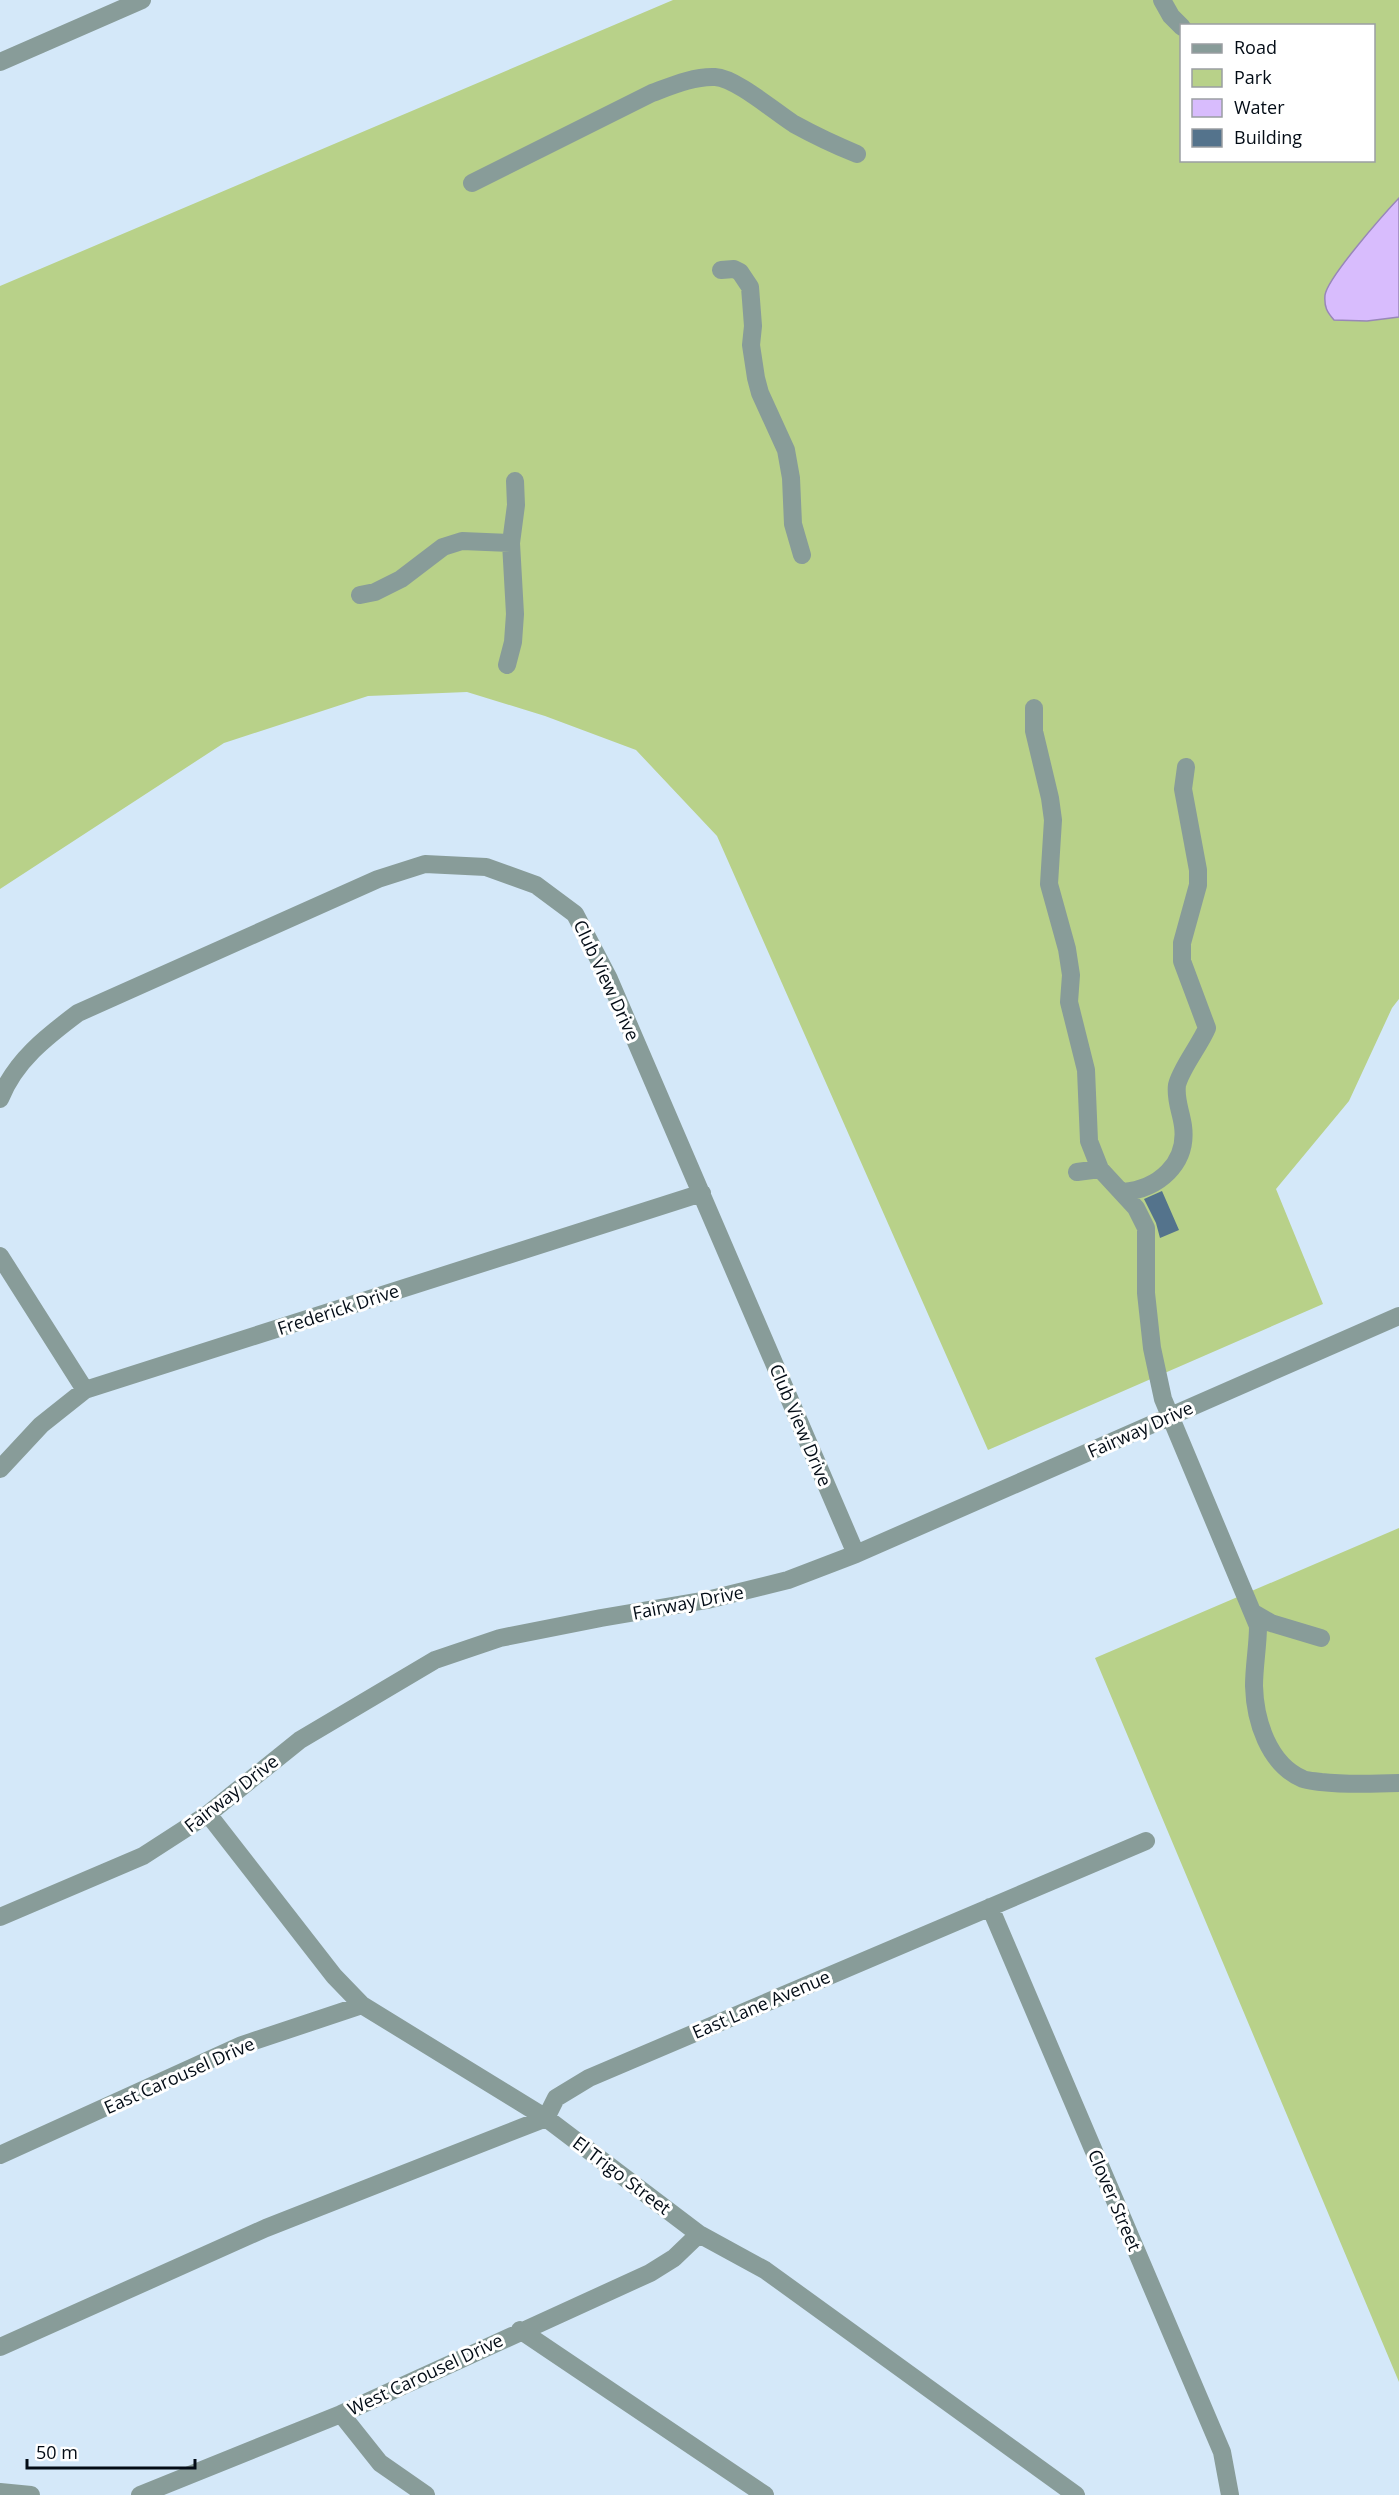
<svg xmlns="http://www.w3.org/2000/svg" width="1399" height="2495" viewBox="0 0 1399 2495" font-family="'Open Sans',sans-serif">
	<style>
		.green { fill: #b8d189; fill-rule: evenodd }
		.water { fill: #d8bcfd; stroke: #9887b8; stroke-width: 1.5 }
		.building { fill: #54738c }
		.lines { fill: none; stroke-linecap: round; stroke-linejoin: round }
		.minor { stroke: #889c99; stroke-width: 18 }
		.labels { text-anchor: middle; dominant-baseline: central; stroke-width: 6; stroke-linejoin: round; paint-order: stroke }
		.street-label { font-size: 18px; fill: #030c16; stroke: #fff }
	</style>
	<rect width="100%" height="100%" fill="#d4e8f9"/>
	<path class="green" d="M673 0H1399V999L1392 1008 1349 1101 1276 1189 1323 1304 988 1450 717 836 636 750 545 716 467 692 368 696 224 743 0 889V286ZM1182 26H1374V160H1182Z
		M1399 1528V2382L1095 1658Z"/>
	<path class="water" d="M1399 198V317L1367 321 1334 320C1327 312 1324 307 1325 295 1328 277 1384 214 1399 198Z"/>
	<path class="building" d="M1162 1191 1179 1230 1160 1238 1156 1223 1144 1199Z"/>
	<g class="lines">
		<path class="minor" d="M1162 0 1171 16 1182 27
			M0 62 142 0
			M472 183 652 93C671 86 694 76 715 77 736 78 775 112 794 124 814 135 835 145 857 154
			M721 270 734 269 740 272 750 287 753 326 751 345 756 378 760 393 786 450 791 478 793 524 802 555
			M360 595 375 592 401 579 443 547 462 541 511 543
			M507 665 513 642 515 614 511 543 516 505 515 481
			M1034 708V731L1050 798 1053 820 1049 884 1067 949 1071 975 1069 1002 1086 1070 1089 1141 1100 1169
			M0 1099C15 1061 46 1037 78 1013L378 879 425 864 486 867 536 885 575 914 609 979 856 1554
			M1077 1172 1100 1169 1136 1208 1146 1228V1293L1152 1348 1163 1399 1258 1626C1258 1646 1254 1666 1254 1686 1255 1720 1268 1764 1303 1779 1308 1781 1315 1781 1321 1782 1347 1785 1373 1784 1399 1783
			M1123 1192C1158 1189 1188 1164 1183 1126 1181 1111 1175 1100 1177 1085 1181 1068 1200 1045 1207 1028L1182 961V943L1198 885V870L1183 789 1186 767
			M0 1256 85 1390
			M0 1469 41 1425 85 1390 702 1193
			M1252 1612 1271 1623 1321 1638
			M208 1814 334 1976 362 2005 546 2118 699 2234 765 2270 1076 2495
			M990 1907 1222 2452 1230 2495
			M0 1917 143 1856 208 1814 300 1740 435 1660 500 1638 601 1618 707 1600 788 1580 856 1554 1399 1316
			M0 2155 242 2045 362 2005
			M520 2330 765 2495
			M0 2347 266 2228 546 2118 556 2098 589 2078 1146 1841
			M341 2414 380 2463 426 2495
			M0 2492 31 2495
			M140 2495 341 2414 650 2273 674 2258 699 2234"/>
	</g>
	<g class="labels">
		<g class="street-label">
			<text transform="translate(607 980) rotate(65)">Club View Drive</text>
			<text transform="translate(338 1309) rotate(-18)">Frederick Drive</text>
			<text transform="translate(801 1425) rotate(67)">Club View Drive</text>
			<text transform="translate(1140 1429) rotate(-24)">Fairway Drive</text>
			<text transform="translate(688 1602) rotate(-11)">Fairway Drive</text>
			<text transform="translate(231 1793) rotate(-38)">Fairway Drive</text>
			<text transform="translate(761 2004) rotate(-23)">East Lane Avenue</text>
			<text transform="translate(179 2075) rotate(-24)">East Carousel Drive</text>
			<text transform="translate(622 2175) rotate(37)">El Trigo Street</text>
			<text transform="translate(1115 2200) rotate(67)">Clover Street</text>
			<text transform="translate(425 2374) rotate(-25)">West Carousel Drive</text>
		</g>
	</g>
	<rect x="1180" y="24" width="195" height="138" fill="#ffffff" stroke="#9a9ea2" stroke-width="1.5"/>
	<rect x="1192" y="44" width="30" height="9" fill="#889c99" stroke="#9a9ea2" stroke-width="1.5"/>
	<text x="1234" y="54" font-size="18" fill="#030c16">Road</text>
	<rect x="1192" y="69" width="30" height="18" fill="#b8d189" stroke="#9a9ea2" stroke-width="1.5"/>
	<text x="1234" y="84" font-size="18" fill="#030c16">Park</text>
	<rect x="1192" y="99" width="30" height="18" fill="#d8bcfd" stroke="#9a9ea2" stroke-width="1.5"/>
	<text x="1234" y="114" font-size="18" fill="#030c16">Water</text>
	<rect x="1192" y="129" width="30" height="18" fill="#54738c" stroke="#9a9ea2" stroke-width="1.5"/>
	<text x="1234" y="144" font-size="18" fill="#030c16">Building</text>
	<path d="M27 2459v9h168v-9" fill="none" stroke="#030c16" stroke-width="3"/>
	<text x="36" y="2459" font-size="18" fill="#030c16" stroke="#ffffff" stroke-width="4.5" paint-order="stroke">50 m</text>
</svg>
